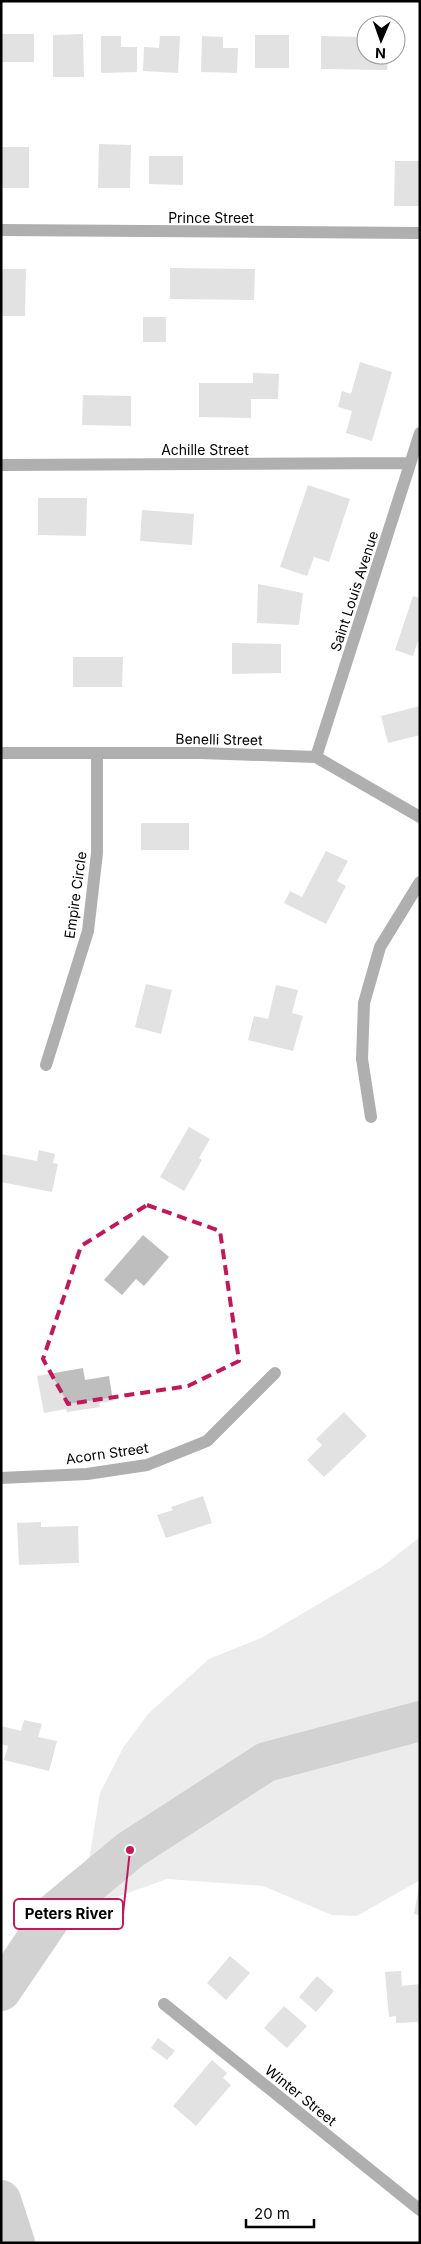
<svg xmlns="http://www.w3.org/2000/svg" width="421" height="2244" viewBox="0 0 421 2244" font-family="Inter,sans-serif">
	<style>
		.green { fill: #d5d5d5 }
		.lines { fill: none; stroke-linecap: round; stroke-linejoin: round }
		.river { stroke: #9c9c9c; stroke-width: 40 }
		.building { fill: #bebebe }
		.minor { stroke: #4e4e4e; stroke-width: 12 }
		.marked { fill: none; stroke: #c2185b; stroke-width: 4; stroke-dasharray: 10 6; stroke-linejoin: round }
		.labels { text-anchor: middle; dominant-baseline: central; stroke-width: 4; stroke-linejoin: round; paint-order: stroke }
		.street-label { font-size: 14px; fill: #000; stroke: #fff }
		.leader { fill: none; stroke: #c2185b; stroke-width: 2 }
		.callout-dot { fill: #c2185b; stroke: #fff; stroke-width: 2 }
		.callout { fill: #fff; stroke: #c2185b; stroke-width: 2 }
		.callout-label { font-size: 15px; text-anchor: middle; font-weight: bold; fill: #000 }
	</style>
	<rect width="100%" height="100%" fill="#fff"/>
	<path class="green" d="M420 1537V1880L357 1916 332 1915 263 1886 167 1879 106 1901 90 1914 78 1919 65 1915 63 1908 67 1896 84 1871 89 1860 100 1793 123 1748 148 1714 209 1659 261 1638 383 1566Z"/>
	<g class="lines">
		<path class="river" d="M1 1991 54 1913 130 1850 266 1762 420 1721
			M1 2200 15 2243"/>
	</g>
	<path class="building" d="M1 34H34V62H1Z
		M83 34 84 77H53V35Z
		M255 35H289V68H255Z
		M101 36H121V47H137V72L101 73Z
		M160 36H180L178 73 143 71 144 47 159 48Z
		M202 36 223 37V48H238L237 73 201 72Z
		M321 36 366 37V55H388L387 70 321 69Z
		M99 144 131 145 130 188H98Z
		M1 147H29V188H1Z
		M149 156H183V185L149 184Z
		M395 161H420V206H394Z
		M170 268 255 269 254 300 170 299Z
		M1 269H26L25 316H1Z
		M143 317H166V342H143Z
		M360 362 392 372 372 441 346 433 352 411 338 407 342 391 351 394Z
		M253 373 279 374 278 399H251V418L199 417V383H253Z
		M83 395 131 396V426L82 425Z
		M308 485 350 499 329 562 314 557 307 576 280 567Z
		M38 498H87L86 536 38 535Z
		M142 510 194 514 192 545 140 541Z
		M258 584 303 593 299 625 257 623Z
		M413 596 420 598V641H418L413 656 395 650Z
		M232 643 281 644V673L232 674Z
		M73 657H123L122 687H73Z
		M420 706V735L388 743 381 716Z
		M141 823H189V850H141Z
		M326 851 348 861 337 881 346 886 326 924 284 903 290 891 302 897Z
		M146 984 172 990 161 1034 135 1027Z
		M276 985 298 990 292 1013 303 1016 293 1051 248 1040 254 1016 268 1019Z
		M189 1127 210 1139 199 1158 202 1160 184 1191 160 1177Z
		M39 1150 55 1154 53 1163 58 1164 52 1192 1 1182V1154L37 1161Z
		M143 1235 169 1257 144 1286 136 1279 122 1295 104 1280Z
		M83 1368 85 1380 109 1376 113 1401 99 1403 100 1407 67 1412 66 1409 44 1413 37 1376Z
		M344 1412 367 1436 324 1477 307 1460 322 1445 316 1439Z
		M203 1496 212 1523 166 1538 157 1515 173 1510 171 1507Z
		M41 1522V1527L78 1526 79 1563 19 1565 17 1523Z
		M24 1720 42 1724 38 1737 57 1741 49 1771 4 1760 8 1746 1 1744V1726L21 1731Z
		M419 1888 420 1889V1915L414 1914Z
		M230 1956 250 1973 226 2000 207 1983Z
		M401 1971 402 1986 420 1984 418 2022 396 2023V2016L389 2017 385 1972Z
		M317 1976 334 1991 316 2012 299 1997Z
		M284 2006 307 2026 287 2048 264 2028Z
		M158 2038 175 2051 167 2060 151 2048Z
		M212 2060 227 2073 223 2078 231 2085 196 2126 173 2106Z"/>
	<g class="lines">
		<path class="minor" d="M1 230 420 233
			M1 465 410 463
			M1 753H201L316 757 420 817
			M316 757 420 433
			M46 1065 88 931 97 853V753
			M371 1117 362 1059 364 1003 380 947 420 882
			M1 1478 87 1474 147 1465 207 1441 275 1373
			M164 2004 420 2210"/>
	</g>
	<path d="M0 0H421V2244H0ZM147 1205 220 1231 239 1361 188 1386 68 1404 43 1359 81 1246Z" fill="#fff" fill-opacity=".55" fill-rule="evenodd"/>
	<path class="marked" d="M147 1205 220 1231 239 1361 188 1386 68 1404 43 1359 81 1246Z"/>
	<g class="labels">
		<g class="street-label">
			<text x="211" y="217">Prince Street</text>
			<text x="205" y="449">Achille Street</text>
			<text transform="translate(354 591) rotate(-72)">Saint Louis Avenue</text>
			<text transform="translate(219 739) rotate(1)">Benelli Street</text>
			<text transform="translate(75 895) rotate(-82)">Empire Circle</text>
			<text transform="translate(107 1453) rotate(-8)">Acorn Street</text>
			<text transform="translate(301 2095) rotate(39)">Winter Street</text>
		</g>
	</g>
	<path class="leader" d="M130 1850L123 1914"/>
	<circle class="callout-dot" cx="130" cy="1850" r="5"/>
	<rect class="callout" x="14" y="1899" width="109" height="30" rx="5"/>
	<g class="callout-label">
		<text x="69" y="1919">Peters River</text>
	</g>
	<rect width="421" height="2244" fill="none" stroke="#000000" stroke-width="5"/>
	<g transform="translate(381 40) rotate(182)"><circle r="24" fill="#ffffff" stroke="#999999"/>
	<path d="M0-4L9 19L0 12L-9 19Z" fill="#000000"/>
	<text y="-8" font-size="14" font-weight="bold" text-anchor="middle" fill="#000000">N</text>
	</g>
	<path d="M246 2219v8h68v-8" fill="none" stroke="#000000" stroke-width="2.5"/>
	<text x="254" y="2219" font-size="15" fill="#000000" stroke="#ffffff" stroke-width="4" paint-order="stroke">20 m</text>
</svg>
